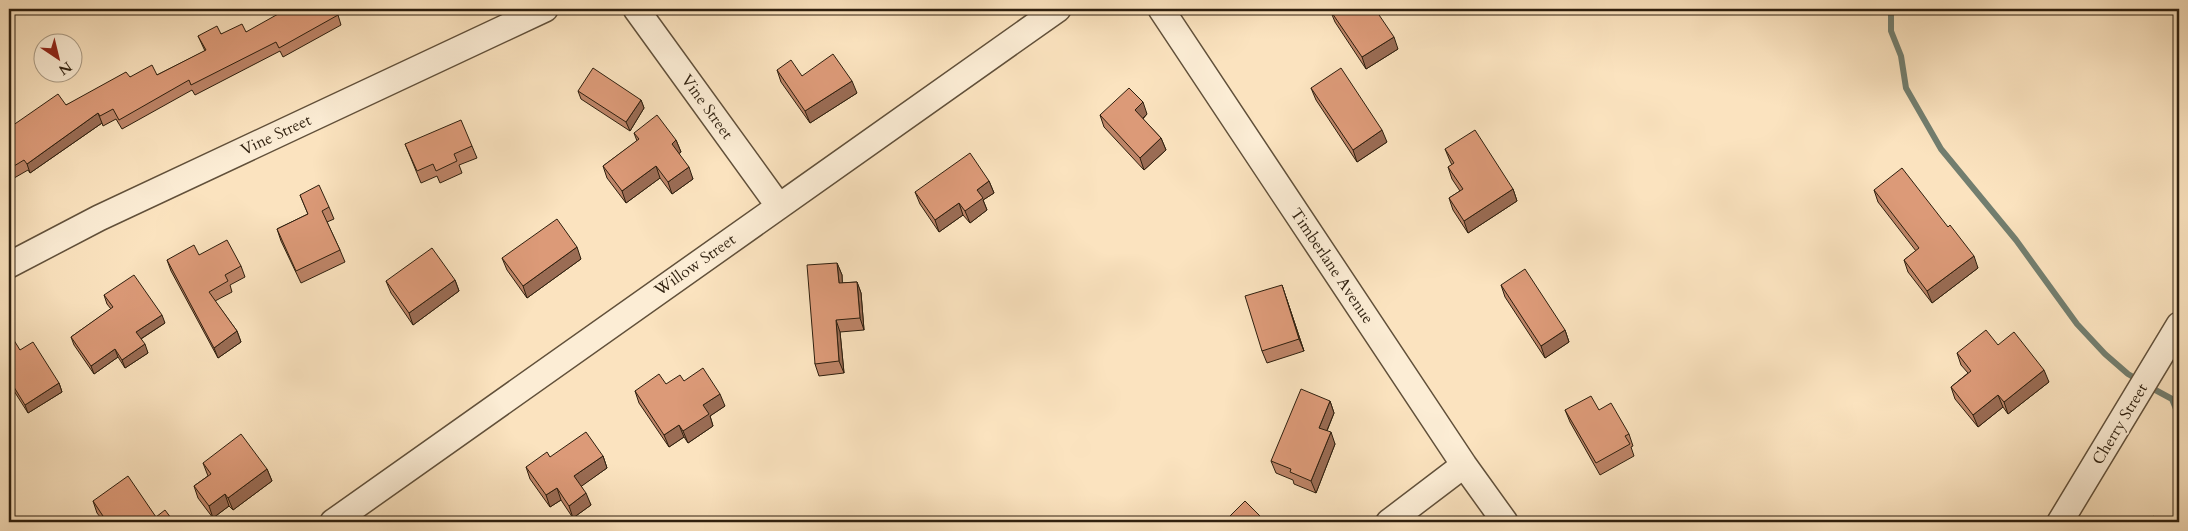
<svg xmlns="http://www.w3.org/2000/svg" width="2188" height="531" viewBox="0 0 2188 531" font-family="Cardo,serif">
	<style>
		.lines { fill: none; stroke-linecap: round; stroke-linejoin: round }
		.stream { stroke: #727e6f; stroke-width: 6 }
		.minor-casing { stroke: #61503a; stroke-width: 28 }
		.minor { stroke: #fcedd5; stroke-width: 25 }
		.wall { fill: #bd8467; stroke: #2e1f0e }
		.shaded-wall { fill: #9a6c54; stroke: #2e1f0e }
		.building { fill: #dc9a78; stroke: #2e1f0e }
		.labels { text-anchor: middle; dominant-baseline: central; stroke-width: 4.5; stroke-linejoin: round; paint-order: stroke }
		.street-label { font-size: 16px; fill: #2e1f0e; stroke: #fcedd5 }
	</style>
	<rect width="100%" height="100%" fill="#fbe3bf"/>
	<filter id="stains"><feTurbulence type="fractalNoise" baseFrequency=".004" numOctaves="4"/><feColorMatrix values="0 0 0 0 .2 0 0 0 0 .09 0 0 0 0 .02 0 0 0 .5 -.17"/></filter>
	<radialGradient id="worn" r=".72"><stop offset=".6" stop-color="#630" stop-opacity="0"/><stop offset="1" stop-color="#630" stop-opacity=".3"/></radialGradient>
	<g class="lines">
		<path class="stream" d="M1891 9V31L1901 56 1906 88 1941 149 2016 240 2077 324 2105 354 2128 374 2140 381
			M2148 386 2172 399 2179 416"/>
		<defs>
			<path id="minor" d="M636 9 778 205
				M1161 9 1464 465 1505 522
				M9 265 99 218 545 9
				M333 522 1058 9
				M1389 522 1464 465
				M2060 522 2179 325"/>
		</defs>
		<use href="#minor" class="minor-casing"/>
		<use href="#minor" class="minor"/>
	</g>
	<path class="wall" d="M1330 10 1398 49 1366 69 1335 22Z
		M338 15 341 25 283 57 280 51 195 95 192 90 122 129 116 119 103 126 102 123 30 173 28 170 9 181V128L66 105 130 77 157 75 205 51 198 36 246 32Z
		M777 70 802 76 857 93 810 123 781 82Z
		M1311 88 1387 142 1357 162 1316 100Z
		M578 91 641 100 644 108 630 131 581 99Z
		M1147 114 1143 119 1161 138 1166 150 1144 170 1104 127 1100 115Z
		M634 133 676 140 681 152 679 154 693 179 672 194 660 178 626 203 607 178 603 166 637 141Z
		M405 144 472 146 477 158 459 165 462 173 440 183 437 176 421 183Z
		M1445 149 1513 189 1517 201 1468 233 1453 210 1449 198 1460 191 1452 179 1448 167 1452 165 1450 161Z
		M989 181 994 193 983 200 987 210 970 223 963 215 939 232 920 204 915 192Z
		M1874 190 1948 227 1978 268 1932 303 1908 272 1904 260 1916 251 1878 202Z
		M300 195 329 207 334 219 327 222 340 250 345 262 301 283 281 241 277 229 308 214Z
		M199 255 241 266 245 277 230 285 232 292 215 301 237 331 241 342 218 358 171 271 167 260Z
		M502 258 581 259 527 298 507 270Z
		M837 263 842 275V283L857 282 861 293 864 330 840 332 844 373 819 376 815 364Z
		M455 280 459 291 413 325 391 293 386 281Z
		M1501 285 1565 330 1569 342 1545 358 1505 297Z
		M104 295 165 323 141 339 148 353 125 368 118 357 94 374 74 345 71 337 111 309 107 304Z
		M1286 297 1304 351 1267 363 1262 351Z
		M9 339 20 350 59 383 62 392 28 413 9 383Z
		M1998 345 2049 382 2008 414 2003 407 1978 427 1955 399 1951 387 1968 373 1961 365 1957 353Z
		M684 381 725 406 710 416 713 426 688 443 684 437 669 447 639 403 635 391Z
		M1330 401 1334 413 1327 431 1335 444 1316 493 1294 484 1293 480 1276 473 1271 461Z
		M1565 410H1599L1629 434 1633 446 1631 447 1634 456 1600 475 1570 422Z
		M603 456 607 468 581 486 591 505 573 518 561 500 550 507 530 479 526 467 550 457Z
		M203 463 267 469 272 481 233 510 229 506 213 518 198 498 194 486 208 476Z
		M93 501 156 517 174 522H104L97 513Z"/>
	<path class="shaded-wall" d="M1394 37 1398 49 1366 69 1362 57Z
		M852 81 857 93 810 123 805 111Z
		M641 100 644 108 630 131 626 122Z
		M1143 102 1147 114 1139 122 1135 110Z
		M98 113 102 123 30 173 27 164Z
		M1382 130 1387 142 1357 162 1353 150Z
		M1161 138 1166 150 1144 170 1140 158Z
		M676 140 681 152 676 156 672 144Z
		M656 166 660 178 626 203 622 191Z
		M689 167 693 179 672 194 668 182Z
		M989 181 994 193 983 200 987 210 970 223 965 211 977 190Z
		M1513 189 1517 201 1468 233 1464 221Z
		M959 203 963 215 939 232 935 220Z
		M577 247 581 259 527 298 523 286Z
		M1974 256 1978 268 1932 303 1927 291Z
		M837 263 842 275 843 295 839 283Z
		M455 280 459 291 413 325 409 313Z
		M857 282 861 293 864 330 860 318Z
		M1282 285 1304 351 1299 339Z
		M162 315 165 323 139 340 136 332Z
		M836 320 840 332 844 373 839 361Z
		M1565 330 1569 342 1545 358 1541 346Z
		M237 331 241 342 218 358 214 348Z
		M145 344 148 353 125 368 122 360Z
		M115 349 118 357 94 374 91 366Z
		M2044 370 2049 382 2008 414 2004 402Z
		M59 383 62 392 28 413 25 405Z
		M720 394 725 406 710 416 713 426 688 443 683 431 703 405Z
		M1998 395 2003 407 1978 427 1973 415Z
		M1330 401 1334 413 1323 440 1319 428Z
		M679 425 684 437 669 447 664 435Z
		M1331 432 1335 444 1316 493 1311 481Z
		M603 456 607 468 579 488 574 476Z
		M267 469 272 481 233 510 228 498Z
		M557 488 561 500 550 507 546 495Z
		M586 493 591 505 573 518 569 506Z
		M225 494 229 506 213 518 209 506Z"/>
	<path class="building" d="M287 9H334L338 15 279 48 276 42 191 85 189 80 119 120 113 109 100 116 98 113 27 164 24 160 9 169V128L58 94 66 105 126 72 130 77 152 65 157 75 206 50 198 36 217 26 221 34 242 24 246 32Z
		M1332 9H1375L1394 37 1362 57 1330 10Z
		M833 54 852 81 805 111 777 70 791 60 802 76Z
		M593 68 641 100 626 122 578 91Z
		M1341 68 1382 130 1353 150 1311 88Z
		M1129 88 1143 102 1135 110 1161 138 1140 158 1100 115Z
		M657 115 676 140 672 144 689 167 668 182 656 166 622 191 603 166 639 139 634 133Z
		M461 120 472 146 454 154 457 161 436 171 433 164 417 171 405 144Z
		M1475 130 1513 189 1464 221 1449 198 1463 189 1448 167 1454 163 1445 149Z
		M970 153 989 181 977 190 983 198 965 211 959 203 935 220 915 192Z
		M1902 168 1948 227 1950 225 1974 256 1927 291 1904 260 1919 248 1874 190Z
		M319 185 329 207 322 211 340 250 296 271 277 229 308 214 300 195Z
		M557 219 577 247 523 286 502 258Z
		M227 240 241 266 225 275 228 281 209 292 237 331 214 348 167 260 194 245 199 255Z
		M432 248 455 280 409 313 386 281Z
		M837 263 839 283 857 282 860 318 836 320 839 361 815 364 807 265Z
		M1525 269 1565 330 1541 346 1501 285Z
		M134 275 162 315 136 332 145 344 122 360 115 349 91 366 71 337 113 307 104 295Z
		M1282 285 1299 339 1262 351 1245 296Z
		M1986 330 1998 345 2014 332 2044 370 2004 402 1998 395 1973 415 1951 387 1971 371 1957 353Z
		M12 337 20 350 33 342 59 383 25 405 9 379V339Z
		M703 368 720 394 703 405 709 414 683 431 679 425 664 435 635 391 659 374 666 384 680 375 684 381Z
		M1301 389 1330 401 1319 428 1331 432 1311 481 1290 472 1291 469 1271 461Z
		M1591 396 1599 410 1611 403 1629 434 1625 436 1630 444 1596 463 1565 410Z
		M586 432 603 456 574 476 586 493 569 506 557 488 546 495 526 467 547 452 550 457Z
		M241 434 267 469 228 498 225 494 209 506 194 486 211 474 203 463Z
		M128 476 156 517 165 510 174 522H107L93 501Z
		M1245 501 1266 522H1224Z
		M2153 516 2161 522H2148Z"/>
	<g class="labels">
		<g class="street-label">
			<text transform="translate(707 107) rotate(54)">Vine Street</text>
			<text transform="translate(276 135) rotate(-25)">Vine Street</text>
			<text transform="translate(695 265) rotate(-35)">Willow Street</text>
			<text transform="translate(1332 266) rotate(56)">Timberlane Avenue</text>
			<text transform="translate(2120 424) rotate(-59)">Cherry Street</text>
		</g>
	</g>
	<rect width="2188" height="531" fill="none" stroke="#fbe3bf" stroke-width="30"/>
	<rect x="10" y="10" width="2168" height="511" fill="none" stroke="#2e1f0e" stroke-width="2.5"/>
	<rect x="15" y="15" width="2158" height="501" fill="none" stroke="#2e1f0e"/>
	<g transform="translate(58 58) rotate(145)"><circle r="24" fill="#fcedd5" stroke="#aa9b85"/>
	<path d="M0-4L9 19L0 12L-9 19Z" fill="#8f2418"/>
	<text y="-8" font-size="14" font-weight="bold" text-anchor="middle" fill="#2e1f0e">N</text>
	</g>
	<rect width="100%" height="100%" filter="url(#stains)"/>
	<rect width="100%" height="100%" fill="url(#worn)"/>
</svg>
